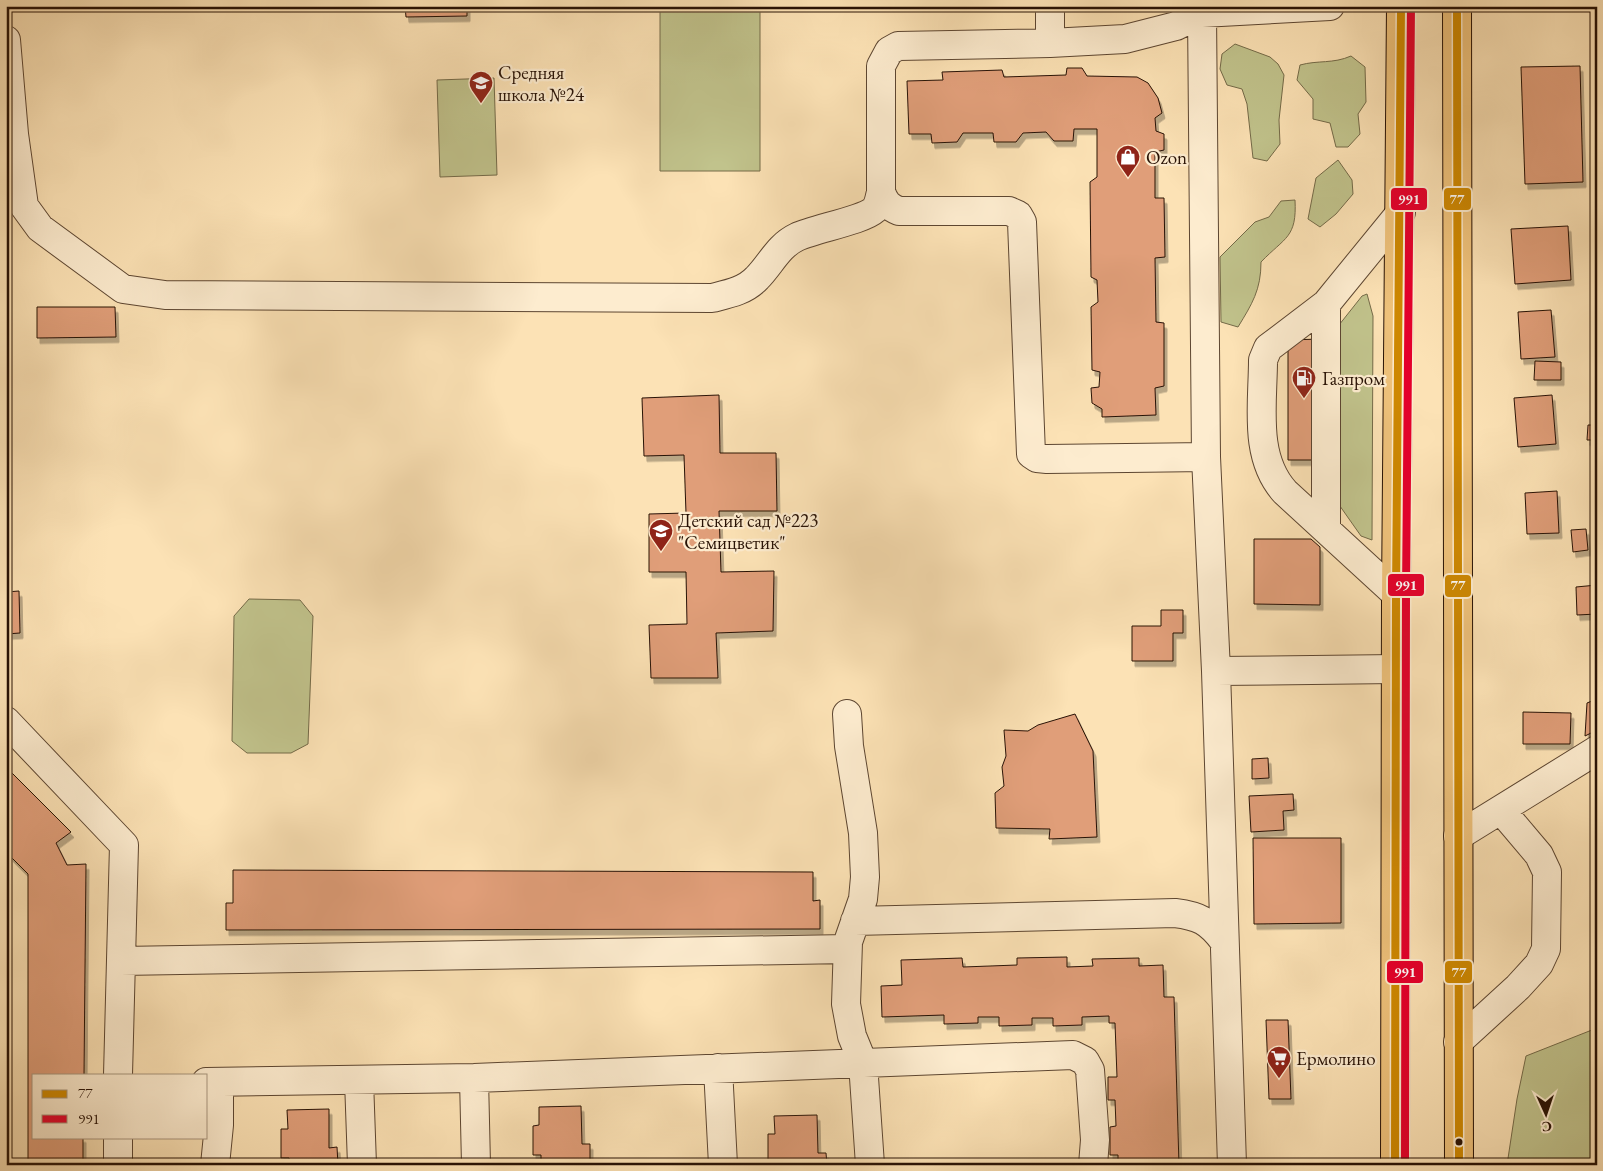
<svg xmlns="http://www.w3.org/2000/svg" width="1603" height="1171" viewBox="0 0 1603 1171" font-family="'EB Garamond',serif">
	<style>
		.green { fill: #c1c38c; stroke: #746a48 }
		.building { fill: #e09e79; stroke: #281205; filter: url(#shadow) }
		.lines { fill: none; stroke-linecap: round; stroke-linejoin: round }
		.minor-casing { stroke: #5d4631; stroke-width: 30 }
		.highway-casing { stroke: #281205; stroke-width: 30 }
		.minor { stroke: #fdeccf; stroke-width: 28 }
		.highway { stroke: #eec17a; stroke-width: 28 }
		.bus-1-casing { stroke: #fdeccf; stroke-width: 11 }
		.bus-2-casing { stroke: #fdeccf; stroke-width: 11 }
		.bus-1 { stroke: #ce8801; stroke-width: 8 }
		.bus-2 { stroke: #e4002b; stroke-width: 8 }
		.bus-dot { fill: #281205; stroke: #fdeccf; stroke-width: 2 }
		.labels { text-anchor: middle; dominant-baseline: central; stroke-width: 4.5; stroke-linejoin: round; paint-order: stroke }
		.poi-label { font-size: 19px; fill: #281205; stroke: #fdeccf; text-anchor: start }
		.line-badge { stroke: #fdeccf; stroke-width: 2 }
		.badge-label { font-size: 14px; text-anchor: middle; font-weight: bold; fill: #fff }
	</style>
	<defs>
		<filter id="shadow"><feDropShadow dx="3" dy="5.5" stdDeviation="0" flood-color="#0004"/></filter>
	</defs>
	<rect width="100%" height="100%" fill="#fce2b5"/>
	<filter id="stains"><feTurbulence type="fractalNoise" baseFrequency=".004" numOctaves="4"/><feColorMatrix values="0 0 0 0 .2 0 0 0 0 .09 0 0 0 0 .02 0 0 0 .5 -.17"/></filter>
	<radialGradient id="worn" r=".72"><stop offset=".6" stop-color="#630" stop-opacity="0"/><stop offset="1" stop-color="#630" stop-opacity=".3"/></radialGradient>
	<path class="green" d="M660 6H760V171H660Z
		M1235 44 1270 57 1278 64 1284 75 1279 120 1280 144 1267 161 1253 158 1247 104 1242 89 1227 85 1220 69 1222 54Z
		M1351 56 1365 67 1366 102 1358 114 1360 134 1348 147H1336L1330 123 1313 119V99L1297 80 1300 65C1318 60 1333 64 1351 56Z
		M494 78 497 175 440 177 437 80Z
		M1338 160 1352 180 1353 194 1336 214 1320 227 1308 219 1316 178Z
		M1295 200C1297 238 1285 237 1261 262 1261 290 1252 304 1238 327L1221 322 1220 257 1255 222 1269 217 1281 201Z
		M1367 294 1373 316 1372 540 1361 536 1335 499 1339 325 1362 296Z
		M249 599 300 600 313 616 308 744 291 753H247L232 741 234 616Z
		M1597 1028V1165H1507L1517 1099 1526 1056Z"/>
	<path class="building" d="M405 6H467V16L406 17Z
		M1580 66 1583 182 1525 184 1521 67Z
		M1067 68H1082L1087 76 1137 77 1148 83 1158 98 1162 113 1155 118 1156 131 1164 134V150L1155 152V198H1164L1165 257 1155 258 1156 322 1164 323V386L1155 388 1156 415 1102 417V409L1092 403 1091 388 1099 387 1100 372 1092 370 1091 307 1098 302 1097 280 1091 277 1090 182 1097 177V129H1074L1073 141H1054L1046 132 1023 133 1016 142H994L993 133H963L957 142 932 143 931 134H909L907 81 943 80 942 72 1002 70 1004 77 1066 75Z
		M1568 226 1571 280 1515 284 1511 229Z
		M37 307H115L116 337 37 338Z
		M1551 310 1555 357 1521 359 1518 312Z
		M1320 339V460H1288V340Z
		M1535 361 1561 362V380H1534Z
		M719 395 720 453H776L777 511H719L721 572 774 571 773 631 716 633 718 678H651L649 625 687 624 686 572H649V514L686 513 684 455 644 456 642 398Z
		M1552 395 1556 444 1518 447 1514 398Z
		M1588 425H1597V440H1587Z
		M1557 491 1559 533 1527 534 1525 493Z
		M1586 529 1588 550 1573 552 1571 530Z
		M1254 539H1311L1320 547V605L1254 604Z
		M1597 585V614L1577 615 1576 587Z
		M19 591 20 633 6 634V592Z
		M1161 610H1183V633H1173V661H1132V626H1161Z
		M1597 699V730L1585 736 1587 703Z
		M1523 712 1571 713 1570 744H1523Z
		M1075 714 1093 751 1097 837 1049 839 1050 829 996 828 995 793 1004 786 1002 767 1006 756 1004 730 1028 731 1038 725Z
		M1268 758 1269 778 1252 779V759Z
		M6 767 71 832 56 843 67 865 86 864 84 1075H34V1137H83V1165H28V874L6 852Z
		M1293 794 1294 810 1283 811 1284 830 1251 832 1249 796Z
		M1253 838H1341V923L1254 924Z
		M233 870 813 872V901L820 900V929L226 930V903H233Z
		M1067 957V967L1093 966 1092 959 1139 958V966L1163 965 1164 997H1174L1179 1165H1118V1155H1110V1127L1116 1126 1115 1100H1108V1077H1117L1115 1023H1109V1016L1082 1017V1025L1053 1026V1018H1032V1025L999 1026V1017H978V1023L944 1024V1015L882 1017 881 986 902 985 901 960 962 958 963 967 1017 965V958Z
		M1266 1020H1288L1291 1099H1269Z
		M581 1106 582 1144H590V1165H541V1155H533V1126L539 1125V1107Z
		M329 1109V1148L337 1147 338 1165H290L289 1158H281V1129H288L287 1110Z
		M817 1115 818 1153H826L827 1165H768V1134H775L774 1116Z"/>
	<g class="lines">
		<defs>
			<path id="minor" d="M1202 13 1206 457 1216 671 1232 1165
				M6 40 14 134H6
				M1050 43V6
				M14 134 24 206 40 228 123 289 165 295 712 298C728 294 745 291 757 278 771 264 778 246 797 237 814 229 863 220 874 210 879 205 879 199 881 192
				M1206 457 1047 459 1037 458 1031 454 1022 222 1018 215 1009 211H899C889 207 885 203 881 192V66L889 51 898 46 1050 43 1125 39 1176 26 1202 13 1330 6
				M1326 529V304
				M1396 594 1285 492C1253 457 1263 404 1263 360L1268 348 1326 304 1401 212
				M1216 671 1396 669
				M847 714 849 746 863 833 865 877 863 899 848 942 846 1004 852 1036 863 1063 870 1165
				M6 721 124 845 118 1075
				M1458 836 1597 750
				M855 921 1175 913C1199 916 1209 921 1224 941
				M121 961 847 949
				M1458 1042 1518 987 1539 964 1546 949 1547 872 1539 855 1501 810
				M718 1068 723 1165
				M474 1078 476 1165
				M359 1080 362 1165
				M206 1082 474 1078 1073 1055 1085 1061 1090 1070 1095 1140 1093 1165
				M118 1137V1165
				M215 1165 219 1125V1082"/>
			<path id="highway" d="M1457 6 1459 1165
				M1395 1165 1396 594 1401 6"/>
		</defs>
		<use href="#minor" class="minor-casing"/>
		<use href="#highway" class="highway-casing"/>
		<use href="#minor" class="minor"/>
		<use href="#highway" class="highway"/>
		<defs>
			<path id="bus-1" d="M1457 6 1459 1165
				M1395 1165 1396 594 1401 6"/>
			<path id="bus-2" d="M1405 1165 1406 594 1411 6"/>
		</defs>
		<use href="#bus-1" class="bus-1-casing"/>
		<use href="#bus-2" class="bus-2-casing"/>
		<use href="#bus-1" class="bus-1"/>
		<use href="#bus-2" class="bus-2"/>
	</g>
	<defs>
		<symbol id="school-pin" viewBox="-11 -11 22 30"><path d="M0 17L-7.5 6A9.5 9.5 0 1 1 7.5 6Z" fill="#8f2418" stroke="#fdeccf"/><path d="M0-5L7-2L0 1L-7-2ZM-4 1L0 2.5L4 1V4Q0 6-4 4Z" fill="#fff"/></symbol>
		<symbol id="shop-pin" viewBox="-11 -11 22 30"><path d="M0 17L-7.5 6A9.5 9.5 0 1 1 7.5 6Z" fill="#8f2418" stroke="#fdeccf"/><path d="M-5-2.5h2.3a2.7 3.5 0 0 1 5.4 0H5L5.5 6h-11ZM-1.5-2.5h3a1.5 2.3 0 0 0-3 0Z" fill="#fff"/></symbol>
		<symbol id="fuel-pin" viewBox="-11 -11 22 30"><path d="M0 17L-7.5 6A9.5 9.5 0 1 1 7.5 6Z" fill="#8f2418" stroke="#fdeccf"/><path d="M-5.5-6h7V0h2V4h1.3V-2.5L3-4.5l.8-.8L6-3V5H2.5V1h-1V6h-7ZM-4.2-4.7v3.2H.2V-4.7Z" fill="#fff"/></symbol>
		<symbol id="supermarket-pin" viewBox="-11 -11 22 30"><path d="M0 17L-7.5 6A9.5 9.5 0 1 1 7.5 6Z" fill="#8f2418" stroke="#fdeccf"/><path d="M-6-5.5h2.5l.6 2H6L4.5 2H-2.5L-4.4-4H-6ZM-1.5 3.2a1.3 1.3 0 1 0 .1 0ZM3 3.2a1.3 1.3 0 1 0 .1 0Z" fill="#fff"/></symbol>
	</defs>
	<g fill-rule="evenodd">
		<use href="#school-pin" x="467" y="69" width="28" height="38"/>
		<use href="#shop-pin" x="1114" y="143" width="28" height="38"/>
		<use href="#fuel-pin" x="1290" y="364" width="28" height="38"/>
		<use href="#school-pin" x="647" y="517" width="28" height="38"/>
		<use href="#supermarket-pin" x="1265" y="1044" width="28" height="38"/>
	</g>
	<circle class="bus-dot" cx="1459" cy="1142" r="4.5"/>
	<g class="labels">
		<g class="poi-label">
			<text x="498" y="72">Средняя<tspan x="498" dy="22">школа №24</tspan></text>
			<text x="1146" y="157">Ozon</text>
			<text x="1322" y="378">Газпром</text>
			<text x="678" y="520">Детский сад №223<tspan x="678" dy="22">"Семицветик"</tspan></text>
			<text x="1296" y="1058">Ермолино</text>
		</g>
	</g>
	<g class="line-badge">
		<rect x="1390" y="187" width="38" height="24" rx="5" fill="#e4002b"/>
		<rect x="1443" y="187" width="29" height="24" rx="5" fill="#ce8801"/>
		<rect x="1387" y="573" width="38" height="24" rx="5" fill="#e4002b"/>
		<rect x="1444" y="574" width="28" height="24" rx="5" fill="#ce8801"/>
		<rect x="1386" y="960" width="38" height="24" rx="5" fill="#e4002b"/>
		<rect x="1444" y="960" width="29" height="24" rx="5" fill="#ce8801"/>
	</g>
	<g class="badge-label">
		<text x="1409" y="204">991</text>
		<text x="1457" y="204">77</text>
		<text x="1406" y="590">991</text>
		<text x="1458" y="590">77</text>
		<text x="1405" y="977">991</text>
		<text x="1459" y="977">77</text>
	</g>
	<rect width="1603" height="1171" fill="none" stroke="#fce2b5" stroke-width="25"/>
	<rect x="8" y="8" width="1588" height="1156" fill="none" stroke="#281205" stroke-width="2.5"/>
	<rect x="12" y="12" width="1578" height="1146" fill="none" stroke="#281205"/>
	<rect x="32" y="1074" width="175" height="65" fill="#fdeccf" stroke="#a8957e"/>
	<rect x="42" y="1090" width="25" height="8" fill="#ce8801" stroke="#a8957e"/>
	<text x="78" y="1098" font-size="15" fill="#281205">77</text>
	<rect x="42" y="1115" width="25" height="8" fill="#e4002b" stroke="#a8957e"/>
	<text x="78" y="1124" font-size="15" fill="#281205">991</text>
	<g transform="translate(1546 1114) rotate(177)" stroke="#fdeccf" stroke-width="4" paint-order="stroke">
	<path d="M0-4L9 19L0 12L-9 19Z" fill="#281205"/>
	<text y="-8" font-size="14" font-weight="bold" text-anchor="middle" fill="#281205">С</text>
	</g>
	<rect width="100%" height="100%" filter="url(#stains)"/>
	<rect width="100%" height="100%" fill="url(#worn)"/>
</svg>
